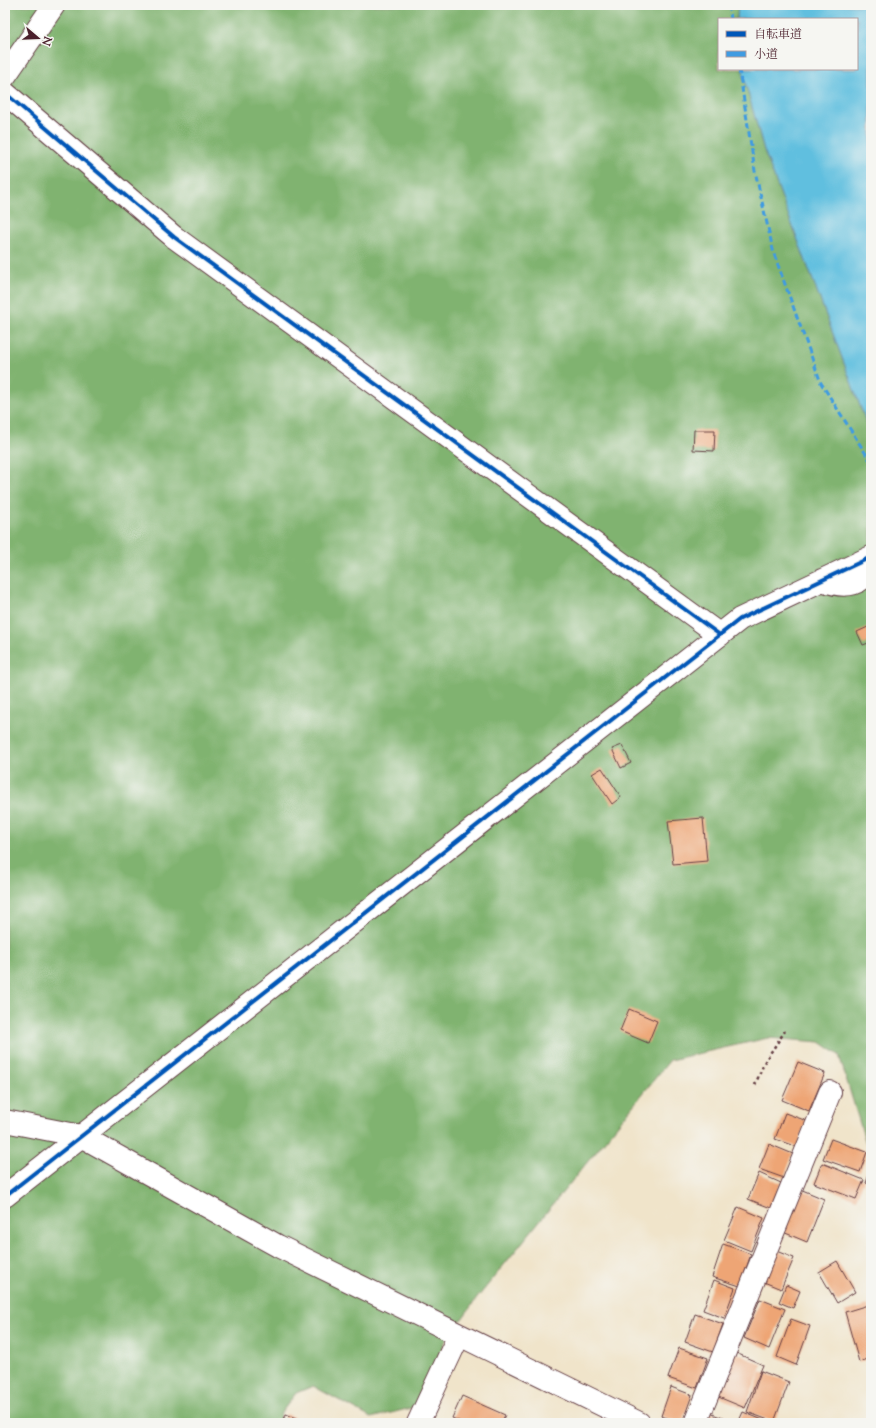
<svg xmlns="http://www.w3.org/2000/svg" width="876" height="1428" viewBox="0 0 876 1428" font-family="'Sorts Mill Goudy','Noto Serif JP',serif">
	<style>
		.forest { fill: #80b36f; stroke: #65694d }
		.water { fill: #61bfdf; stroke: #566f85 }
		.building { fill: #eea574 }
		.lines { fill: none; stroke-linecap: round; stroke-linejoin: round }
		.minor-casing { stroke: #633d43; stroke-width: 24 }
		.path { stroke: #633d43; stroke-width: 2.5; stroke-dasharray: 3 3; stroke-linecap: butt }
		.minor { stroke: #fff; stroke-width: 22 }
		.quiet { stroke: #409be1; stroke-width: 3; stroke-dasharray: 6 3; stroke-linecap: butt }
		.cycleway-casing { stroke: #f6f6f2; stroke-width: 6 }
		.cycleway { stroke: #0057b8; stroke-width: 4 }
	</style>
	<rect width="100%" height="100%" fill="#f6f6f2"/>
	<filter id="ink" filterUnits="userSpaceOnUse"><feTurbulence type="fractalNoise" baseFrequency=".025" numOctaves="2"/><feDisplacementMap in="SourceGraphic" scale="8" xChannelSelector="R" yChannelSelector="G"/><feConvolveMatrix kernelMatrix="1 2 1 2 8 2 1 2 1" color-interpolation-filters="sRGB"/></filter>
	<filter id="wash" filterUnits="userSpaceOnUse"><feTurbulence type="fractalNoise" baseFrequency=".012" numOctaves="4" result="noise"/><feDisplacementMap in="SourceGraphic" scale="16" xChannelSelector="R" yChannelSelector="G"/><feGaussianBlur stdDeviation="0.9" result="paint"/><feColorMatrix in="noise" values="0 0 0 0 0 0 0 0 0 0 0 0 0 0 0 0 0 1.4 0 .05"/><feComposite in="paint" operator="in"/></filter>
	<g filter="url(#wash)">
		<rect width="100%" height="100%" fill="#f0e4ca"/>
		<path class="forest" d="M5 5H738L737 19H719V69H743L744 78 764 150 871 435V1160L839 1055 820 1042 768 1038 670 1060 478 1297 445 1342 419 1406 371 1418 313 1386 296 1393 281 1413 278 1423H5Z"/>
		<path class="water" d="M738 5H871V435L764 150 744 78 743 69H857V19H737Z"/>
		<g id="blocks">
			<path class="building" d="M694 430H715L714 451 693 450Z
				M870 626 871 642 863 645 857 632Z
				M622 745 631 763 621 768 612 749Z
				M602 768 621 797 612 804 592 774Z
				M703 818 707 861 673 864 668 821Z
				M629 1009 657 1021 648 1043 620 1031Z
				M798 1062 825 1073 809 1111 782 1100Z
				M785 1113 807 1121 797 1147 775 1139Z
				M831 1139 867 1152 860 1172 823 1159Z
				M769 1144 793 1154 784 1178 759 1169Z
				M822 1163 864 1180 856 1199 814 1183Z
				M871 1169V1185L866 1183Z
				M759 1173 781 1183 771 1208 748 1199Z
				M800 1189 824 1199 807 1242 783 1232Z
				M738 1207 764 1218 751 1251 724 1240Z
				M723 1244 751 1254 740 1286 712 1277Z
				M771 1249 794 1258 781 1289 759 1280Z
				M837 1261 855 1292 837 1303 819 1272Z
				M714 1280 735 1288 724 1318 703 1310Z
				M786 1285 800 1291 793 1308 779 1302Z
				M760 1299 785 1309 769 1349 744 1338Z
				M868 1305 871 1314V1358L859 1362 845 1312Z
				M695 1314 723 1324 713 1352 685 1342Z
				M791 1319 810 1326 796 1365 777 1357Z
				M679 1348 708 1358 697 1388 668 1378Z
				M734 1352 763 1365 745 1408 716 1396Z
				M761 1371 789 1382 774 1422 747 1412Z
				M671 1387 692 1395 682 1423 661 1416Z
				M462 1396 505 1415 501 1423H463L452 1418Z
				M707 1412 734 1422V1423H703Z
				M743 1412 770 1423H738Z
				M286 1414 308 1423H283Z"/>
		</g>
	</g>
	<g filter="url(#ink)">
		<use href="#blocks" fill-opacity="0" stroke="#633d43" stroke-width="1"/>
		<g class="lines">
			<defs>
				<path id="minor" d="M5 76 54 5
					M5 93 174 237 720 635
					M822 580C835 585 850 588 862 579 866 577 868 572 871 569
					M5 1121 81 1136 278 1246 639 1423
					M5 1196 740 619 871 557
					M418 1423 459 1335
					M696 1423 830 1092"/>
			</defs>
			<use href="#minor" class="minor-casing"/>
			<path class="path" d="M755 1085 765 1061 785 1031"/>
			<use href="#minor" class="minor"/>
			<path class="quiet" d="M729 5 731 19
				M739 69 755 171 774 254 821 383 871 462"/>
			<defs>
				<path id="cycleway" d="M5 93 174 237 720 635
					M5 1196 740 619 871 557"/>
			</defs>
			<use href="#cycleway" class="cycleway-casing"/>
			<use href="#cycleway" class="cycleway"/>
		</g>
	</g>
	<rect width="876" height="1428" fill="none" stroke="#f6f6f2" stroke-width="20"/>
	<rect x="718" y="18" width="140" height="52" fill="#f6f6f2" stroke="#b1a0a2"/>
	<rect x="726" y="31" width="20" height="6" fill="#0057b8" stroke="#b1a0a2"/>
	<text x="754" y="38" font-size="12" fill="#4a1f2b">自転車道</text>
	<rect x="726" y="51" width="20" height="6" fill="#409be1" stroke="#b1a0a2"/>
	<text x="754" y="58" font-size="12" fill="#4a1f2b">小道</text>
	<g transform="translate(38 38) rotate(109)" stroke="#f6f6f2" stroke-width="3" paint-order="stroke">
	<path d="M0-3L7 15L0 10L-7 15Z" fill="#4a1f2b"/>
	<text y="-6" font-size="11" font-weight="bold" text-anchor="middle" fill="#4a1f2b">N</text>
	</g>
</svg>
